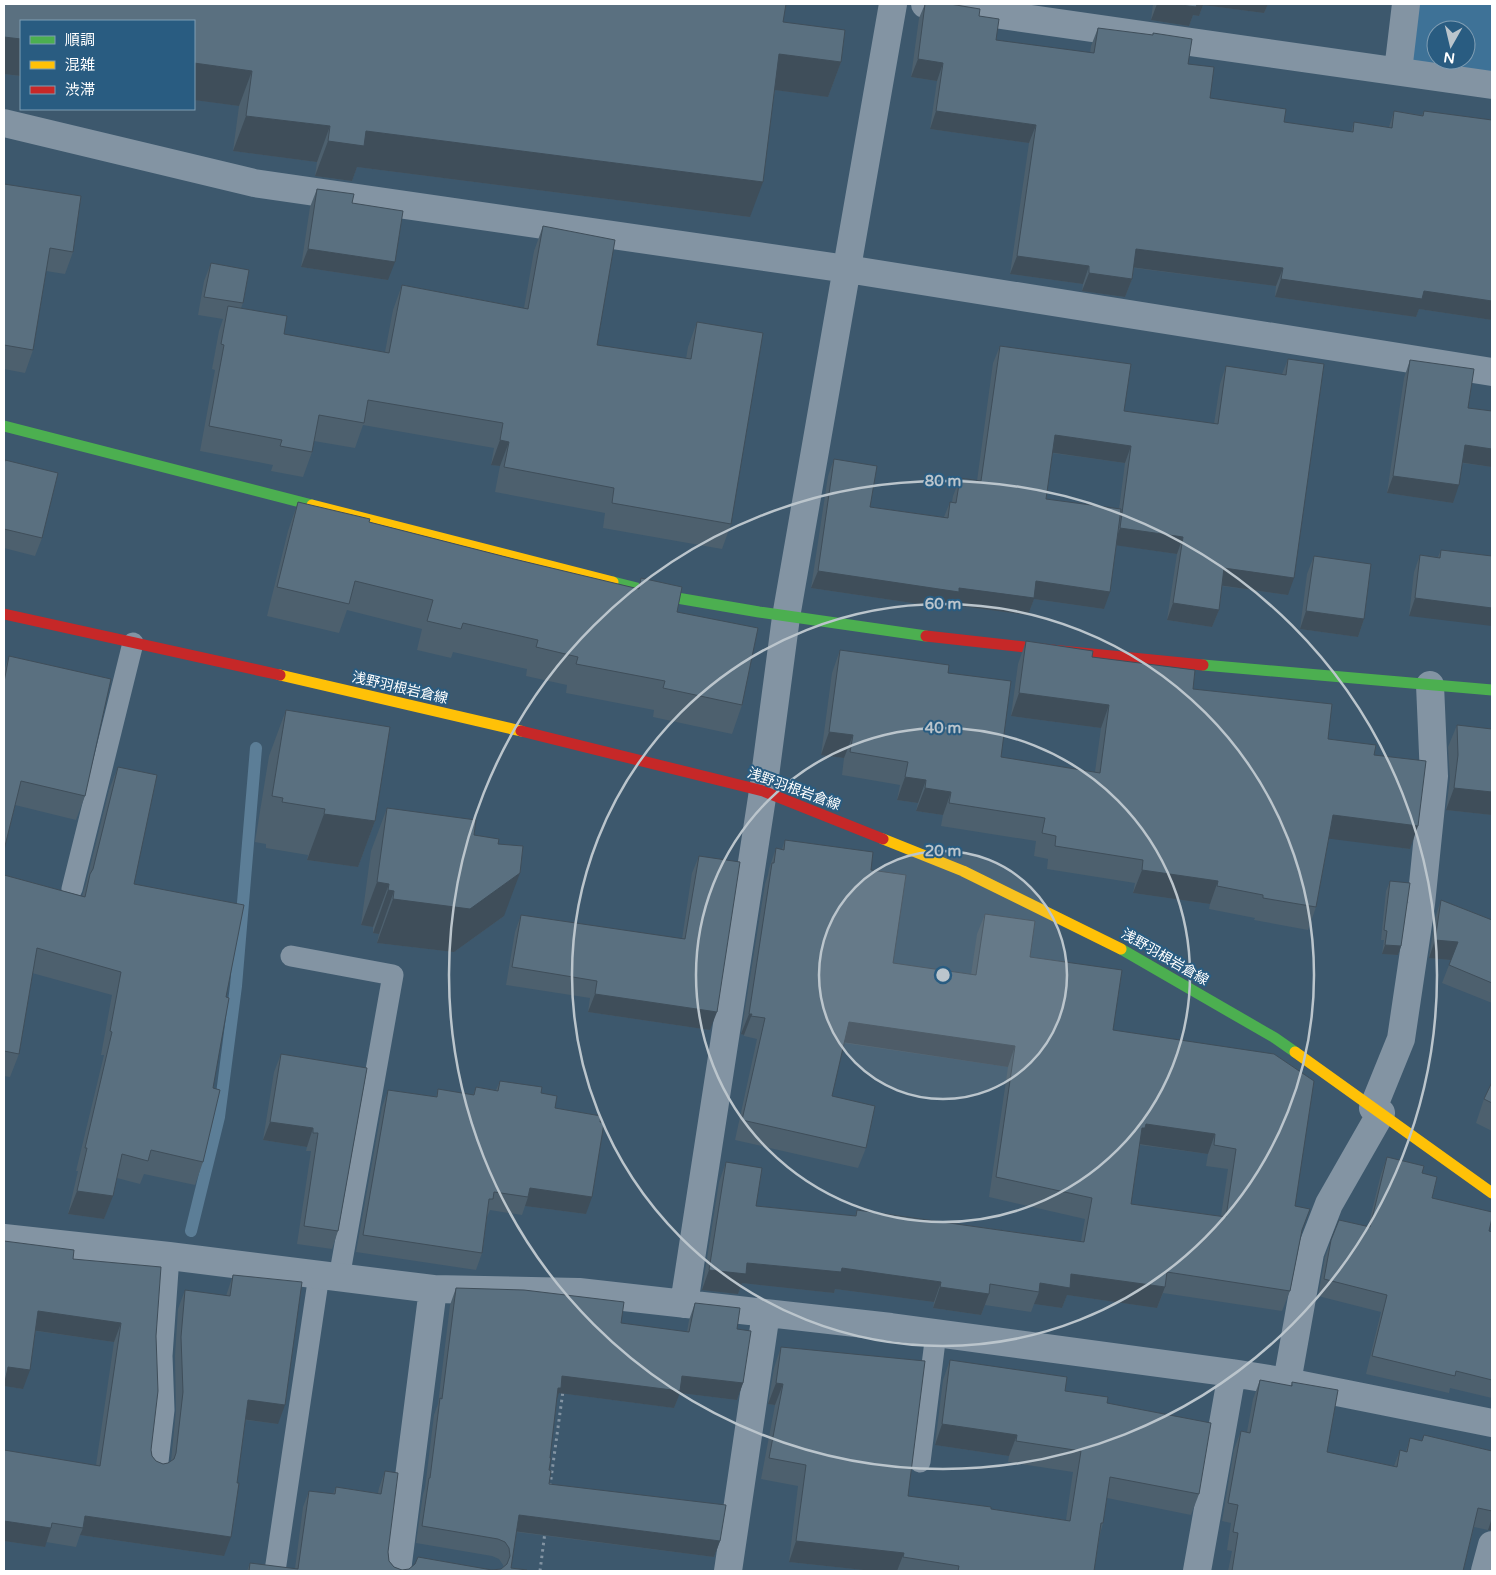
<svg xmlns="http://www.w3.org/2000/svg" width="1496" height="1575" viewBox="0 0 1496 1575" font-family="'Varela Round','Noto Sans JP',sans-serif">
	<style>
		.green { fill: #3e7297; fill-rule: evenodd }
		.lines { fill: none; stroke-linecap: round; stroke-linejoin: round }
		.stream { stroke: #5c7e97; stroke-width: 12 }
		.path { stroke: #8394a3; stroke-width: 3; stroke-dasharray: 2.5 4; stroke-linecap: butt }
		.lane { stroke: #8394a3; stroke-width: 21 }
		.street { stroke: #8394a3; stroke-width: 28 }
		.fast { stroke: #4caf50; stroke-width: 11 }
		.slow { stroke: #ffc107; stroke-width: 11 }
		.jam { stroke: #c62828; stroke-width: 11 }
		.wall { fill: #4d606e; fill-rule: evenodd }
		.shaded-wall { fill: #3f4e5a }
		.building { fill: #5a7080; stroke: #3f4e5a; fill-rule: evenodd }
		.ring { fill: none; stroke: #bbc5cc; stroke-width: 2.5 }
		.labels { text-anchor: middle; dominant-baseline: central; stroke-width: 4; stroke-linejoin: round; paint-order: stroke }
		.street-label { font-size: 14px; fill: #fff; stroke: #295c81 }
		.centre { fill: #bbc5cc; stroke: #295c81; stroke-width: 2.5 }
		.ring-label { font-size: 15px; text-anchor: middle; font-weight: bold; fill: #bbc5cc; stroke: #295c81; stroke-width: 4; stroke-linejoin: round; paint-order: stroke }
	</style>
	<rect width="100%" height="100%" fill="#3d586d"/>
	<path class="green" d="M1404 4H1492V72L1410 61ZM1436 30H1466V60H1436Z"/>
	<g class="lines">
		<path class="stream" d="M191 1231 219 1117 236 986 256 748"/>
		<path class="path" d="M550 1486 563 1391
			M540 1571 545 1532"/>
		<path class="lane" d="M72 889 133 643
			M291 956 393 975 339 1278
			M920 1462 936 1333
			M157 1470 164 1410 162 1356 169 1256
			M275 1571 319 1275"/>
		<path class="street" d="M925 4 1492 85
			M1398 71 1406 4
			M4 123 254 183 847 269 1492 372
			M1373 1108 1401 1039 1421 904 1434 776 1430 685
			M4 1238 169 1256 433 1289 579 1292 891 1327 1232 1373 1287 1382 1492 1423
			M684 1304 763 791 786 617 893 4
			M1287 1382 1310 1253 1329 1204 1381 1113
			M397 1571 433 1289
			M728 1571 766 1313
			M1197 1571 1232 1373
			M1485 1571 1492 1545"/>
		<path class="fast" d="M4 426 312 505
			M613 582 677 598 759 612 926 636
			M1203 665 1492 690
			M1121 949 1275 1038 1295 1052"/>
		<path class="slow" d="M312 505 613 582
			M280 675 521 731
			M883 839 963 871 1121 949
			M1295 1052 1492 1193"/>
		<path class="jam" d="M4 614 280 675
			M926 636 1051 650 1203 665
			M521 731 763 791 883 839"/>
	</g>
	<path class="wall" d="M4 4 783 22 841 62 828 97 775 90 750 217 357 167 352 181 315 176 317 162 233 151 239 106 4 74Z
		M925 4H950L979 16 996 40 1090 53 1091 46 1098 28 1188 64 1210 98 1284 122 1351 132 1354 122 1389 127 1394 111 1422 115 1424 111 1492 120V320L1419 309 1416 317 1275 297 1276 286 1134 268 1132 279 1125 297 1082 291 1083 284 1010 274 1029 143 930 129 937 81 911 77 919 18Z
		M1153 4H1268L1264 13 1203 5 1199 16 1193 15 1189 26 1151 20Z
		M4 184 73 252 65 274 46 271 33 350 25 373 4 369Z
		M317 189 352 203 388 280 301 267 310 207Z
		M543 226 597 345 686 359 688 347 697 322 731 524 722 549 603 528 605 513 495 492 500 466 491 465 494 448 363 425 355 448 314 441 312 452 303 477 271 471 273 465 200 451 215 370 212 369 219 331 223 319 198 315 204 281 211 263 243 303 241 308 284 334 385 352 393 310 402 285 524 308 534 251Z
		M1000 346 1124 411 1214 424 1220 384 1226 366 1282 374 1288 359V595L1222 586 1219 610 1212 627 1167 620 1177 554 1116 545 1104 609 1034 599 1028 615 954 605 953 609 811 588 828 476 834 459 870 507 944 517 950 502H952L953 496 960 478 977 481 993 363ZM1052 453 1125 463 1119 509 1046 499Z
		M1410 360 1468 408 1492 411V467L1462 463 1453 503 1387 493 1404 378Z
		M5 460 42 538 35 556 4 548V463Z
		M298 502 369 522 514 559 637 589 641 578 677 612 742 705 732 734 653 717 654 710 566 693 567 685 526 676 527 669 453 652 451 658 417 650 422 629 347 610 339 633 267 616 288 531Z
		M1441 550 1492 556 1409 616 1414 572 1420 555 1438 557Z
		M1314 556 1364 619 1358 637 1300 629 1307 574Z
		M1026 641 1092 657 1193 689 1328 739 1374 755 1410 849 1329 838 1316 907 1308 930 1254 920 1255 918 1209 909 1210 904 1133 893 1135 883 1047 869 1048 859 1034 856 1036 841 941 826 943 815 916 811 918 803 897 800 900 785 842 775 844 758 821 755 832 673 840 650 948 673 1001 757 1095 772 1101 728 1011 716 1018 664Z
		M9 656 85 796 76 820 15 805 4 850V671Z
		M286 710 375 821 358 867 307 860 308 855 266 848V844L255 842 269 756Z
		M1457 725 1492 729V815L1446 810 1450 778 1448 747Z
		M118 767 134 884 226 997 213 1088 203 1162 195 1185 144 1174 140 1184 117 1178 104 1219 68 1214 78 1171H76L104 1055H101L112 995 32 973 19 1054 10 1077 4 1076V875L82 896 86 883 109 790Z
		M387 808 498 844 504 916 454 952 377 943 379 934 373 933V927L361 925 371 851Z
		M785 840 871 870 893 963 971 975 977 934 985 914 1030 957 1113 1030 1295 1206 1302 1231 1290 1291 1282 1311 1163 1293 1157 1308 1067 1295 1062 1308 1034 1304 1031 1312 985 1305 981 1315 933 1308 934 1302 835 1289 834 1293 742 1283 738 1294 702 1290 719 1182 726 1162 756 1206 855 1216 857 1210 1081 1241 1085 1219 989 1197 1008 1067 844 1043 832 1096 866 1148 858 1168 735 1140 757 1039 744 1036V1035L741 1034 765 884 768 875 769 869 776 848 782 849ZM1140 1145 1208 1154 1206 1166 1228 1169 1221 1216 1131 1204Z
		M699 856 710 1030 588 1012 590 998 506 985 515 932 521 915 682 939 692 873Z
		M1390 881 1401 946 1398 955 1382 954 1384 940H1381L1386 891Z
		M1441 900 1492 920V1003L1442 983 1451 960 1429 958 1435 918Z
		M281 1054 367 1068 338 1231 332 1249 297 1244 311 1151H306L307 1147 263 1140 274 1072Z
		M500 1081 541 1093 555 1108 600 1122 586 1214 525 1206 522 1215 490 1210 487 1217 482 1253 476 1270 356 1252 382 1107 388 1090 436 1097 438 1089 473 1095 476 1087 496 1090Z
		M1492 1082V1131L1476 1123 1484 1099Z
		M1387 1157 1422 1173 1432 1198 1489 1231 1492 1232V1398L1450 1388 1449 1393 1366 1374 1381 1312 1318 1296 1325 1257 1339 1220 1368 1227 1381 1174Z
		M73 1259 156 1336 151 1450 152 1456 156 1461 163 1464 168 1463 171 1461 176 1411 175 1356 178 1309 185 1290 226 1296 233 1275 278 1424 245 1420 224 1556 80 1535 76 1547 46 1542 45 1547 4 1541 96 1465 114 1342 36 1331 23 1389 4 1386Z
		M456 1288 621 1323 687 1332 689 1320 695 1303 737 1329 743 1383 737 1400 680 1393 674 1408 559 1393 557 1399 550 1458 549 1484 720 1541 714 1557 516 1532 511 1568 527 1571H247L250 1563 295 1569 303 1507 309 1491 333 1494 336 1487 378 1493 379 1488 385 1471 388 1552 389 1561 394 1567 402 1570H492L501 1569 504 1567 503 1565 499 1559 492 1556 416 1543 423 1494 425 1488 434 1415 438 1404 450 1305Z
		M781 1347 908 1496 991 1509 1066 1520 1073 1472 1008 1462 1009 1456 935 1445 943 1380 950 1360 1107 1403 1199 1494 1191 1515 1107 1498 1103 1523 1100 1534 1094 1571H873L789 1562 798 1486 761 1479 775 1405 768 1404 774 1368Z
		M1260 1380 1291 1386 1292 1382 1327 1452 1394 1466 1400 1450 1406 1451 1410 1438 1422 1441 1424 1435 1492 1451V1530H1488L1474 1527 1463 1571H1228L1232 1551 1227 1550 1231 1523 1222 1521 1234 1449 1241 1431 1247 1432 1253 1399Z"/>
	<path class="shaded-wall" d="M1157 4H1268L1264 13 1203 5 1199 16 1193 15 1189 26 1151 20Z
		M4 37 21 39V76L4 74Z
		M779 54 841 62 828 97 767 89Z
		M918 59 943 63 937 81 911 77Z
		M194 63 252 71 239 106 194 100Z
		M936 111 1036 125 1029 143 930 129Z
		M246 116 330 126 317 162 233 151Z
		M366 131 763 182 750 217 357 167 352 181 315 176 328 141Z
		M308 249 395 262 388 280 301 267Z
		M1136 249 1283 268 1276 286 1130 267Z
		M1017 256 1089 266 1083 284 1010 274Z
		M1089 273 1132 279 1125 297 1082 291Z
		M1281 279 1424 291 1492 301V320L1419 309 1416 317 1275 297Z
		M1055 435 1131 446 1125 463 1048 452Z
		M500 440 509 442 500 466 491 465Z
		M1465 445 1492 449V467L1458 462Z
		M1393 476 1459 485 1453 503 1387 493Z
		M1120 528 1183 537 1177 554 1114 545Z
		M1224 568 1294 578 1288 595 1218 585Z
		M818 571 959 588 1036 581 1110 592 1104 609 1034 599 1028 615 954 605 953 609 811 588Z
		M1415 598 1492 608V626L1409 616Z
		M1173 603 1219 610 1212 627 1167 620Z
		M1306 611 1364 619 1358 637 1300 629Z
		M1019 693 1109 705 1101 728 1011 716Z
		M829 732 853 735 844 758 821 755Z
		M905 777 926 780 918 803 897 800Z
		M925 788 951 792 943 815 916 811Z
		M1454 788 1492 792V815L1446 810Z
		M324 814 375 821 358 867 307 860Z
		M1333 815 1418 826 1410 849 1324 838Z
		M1142 870 1218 881 1210 904 1133 893Z
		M520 873 504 916 454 952 377 943 393 899Z
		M377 882 389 884 373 927 361 925Z
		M388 890 394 891 379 934 373 933Z
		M1435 940 1458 942 1451 960 1429 958Z
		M1385 945 1401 946 1398 955 1382 954Z
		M595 994 717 1012 710 1030 588 1012Z
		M749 1014H752L744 1035 741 1034Z
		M849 1022 1015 1046 1008 1067 842 1042Z
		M270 1122 313 1128 307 1147 263 1140Z
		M1146 1124 1215 1134 1208 1154 1139 1144 1142 1128Z
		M530 1188 592 1197 586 1214 525 1206 528 1197Z
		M77 1191 113 1196 104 1219 68 1214Z
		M747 1263 842 1268 941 1282 934 1302 835 1289 834 1293 742 1283 738 1294 702 1290 709 1270Z
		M1071 1274 1165 1287 1157 1308 1067 1295 1062 1308 1034 1304 1039 1292 1040 1283Z
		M940 1287 989 1294 981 1315 933 1308Z
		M38 1311 121 1323 114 1342 31 1330Z
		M8 1367 30 1370 23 1389 4 1386Z
		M562 1376H682L743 1383 737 1400 680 1393 674 1408 559 1393 555 1405H552Z
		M776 1383 783 1384 775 1405 768 1404Z
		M248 1400 285 1405 278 1424 241 1419Z
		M942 1424 1017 1435 1009 1456 935 1445Z
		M519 1515 720 1541 714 1557 513 1531Z
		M85 1516 231 1537 224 1556 80 1535 83 1528Z
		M1492 1518V1530H1488Z
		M4 1521 51 1528 45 1547 4 1541Z
		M796 1541 904 1553 897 1571H873L789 1562Z"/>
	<path class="building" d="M4 4H786L783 22 845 30 841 62 779 54 763 182 366 131 364 146 328 141 330 126 246 116 252 71 194 63V21H21V39L4 37Z
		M925 4H950L980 9 979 16 999 19 996 40 1094 53 1098 28 1153 35V33L1192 39 1188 64 1214 67 1210 98 1286 109 1284 122 1353 132 1354 122 1392 128 1394 111 1423 116 1424 111 1492 120V301L1424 291 1422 299 1281 279 1283 268 1136 249 1132 279 1089 273V266L1017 256 1036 125 936 111 943 63 918 59Z
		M1174 4H1197L1196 7Z
		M4 184 81 196 73 252 50 248 33 350 4 345Z
		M317 189 354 194 352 203 403 211 395 262 308 249Z
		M543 226 615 240 597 345 691 359 697 322 763 333 731 524 612 503 614 488 504 467 509 442 500 440 503 423 368 400 364 423 319 415 312 452 280 446 282 440 209 426 224 345 221 344 228 306 287 316 284 334 389 353 402 285 528 309Z
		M211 263 249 270 243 303 204 297Z
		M1000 346 1131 364 1124 411 1218 424 1226 366 1286 375 1288 359 1324 364 1294 578 1224 568 1219 610 1173 603 1183 537 1120 528 1131 446 1055 435 1046 499 1121 509 1110 592 1036 581 1034 598 959 588V592L818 571 834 459 877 466 870 507 948 518 950 502 956 503 960 478 981 481Z
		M1410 360 1474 369 1468 408 1492 411V449L1465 445 1459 485 1393 476Z
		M5 460 58 473 42 538 4 529V465Z
		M298 502 370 519 369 522 514 559 639 589 641 578 682 587 677 612 758 628 742 705 663 688 665 681 576 664 578 657 536 647 538 640 463 623 461 629 427 621 433 600 355 581 349 604 277 587Z
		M1441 550 1492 556V608L1415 598 1420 555 1440 558Z
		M1314 556 1371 564 1364 619 1306 611Z
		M1026 641 1093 651 1092 657 1195 670 1193 689 1332 704 1328 739 1376 745 1374 755 1426 761 1418 826 1333 815 1316 907 1263 898V895L1217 886 1218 881 1142 870 1143 860 1055 846 1056 836 1042 833 1045 818 949 803 951 792 925 788 926 780 905 777 908 762 850 752 853 735 829 732 840 650 949 665 948 673 1011 681 1001 757 1100 773 1109 705 1019 693Z
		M9 656 111 679 85 796 21 781 4 850V682Z
		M286 710 390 727 375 821 324 814 325 809 282 802 283 798 272 796Z
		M1457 725 1492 729V792L1454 788 1458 755Z
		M118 767 157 775 134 884 244 905 226 997 229 998 213 1088 220 1090 203 1162 151 1150 148 1161 122 1154 113 1196 77 1191 87 1148H85L112 1032 110 1031 121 972 37 948 19 1054 4 1051V875L85 897 90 874 93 869Z
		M387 808 476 820 474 835 499 839 498 844 523 846 520 873 470 909 393 899 394 891 388 890 389 884 377 882Z
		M785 840 873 852 871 870 906 875 893 963 976 975 985 914 1035 921 1030 957 1122 970 1113 1030 1274 1054 1314 1081 1295 1206 1310 1209 1302 1230 1290 1291 1167 1272 1165 1287 1071 1274 1070 1288 1040 1283 1039 1292 990 1284 989 1294 940 1287 941 1282 842 1268 841 1272 747 1263 746 1274 709 1270 726 1162 762 1168 756 1206 856 1216 857 1210 1084 1242 1092 1198 996 1177 1015 1046 849 1022 832 1096 875 1106 866 1148 742 1120 765 1018 751 1016 752 1014H749L772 863H774L776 848 784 850ZM1146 1124 1215 1134 1214 1145 1236 1149 1226 1217 1131 1204 1142 1128H1145Z
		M699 856 740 862 717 1012 595 994 597 981 512 967 521 915 685 939Z
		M1390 881 1410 883 1401 946 1385 945 1387 931 1384 930Z
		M1441 900 1492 920V983L1449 965 1458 942 1435 940Z
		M281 1054 367 1068 338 1231 304 1226 318 1133H313V1128L270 1122Z
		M500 1081 542 1087 541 1093 557 1096 555 1108 601 1116 600 1122 604 1123 592 1197 530 1188 528 1197 494 1192 493 1199H489L482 1253 363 1235 388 1090 437 1097 438 1089 474 1095 476 1087 498 1091Z
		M1492 1082V1103L1484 1099Z
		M1387 1157 1424 1166 1422 1173 1437 1177 1432 1198 1492 1212V1218L1489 1231 1492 1232V1380L1456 1371 1455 1376 1372 1356 1387 1295 1324 1279 1331 1240 1339 1220 1370 1227Z
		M4 1241 74 1250 73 1259 161 1267 156 1336 158 1391 151 1450 152 1456 156 1461 163 1464 168 1463 174 1459 176 1453 183 1392 181 1337 185 1290 230 1296 233 1275 302 1282 285 1405 248 1400 237 1483H239L231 1537 85 1516 83 1528 52 1523 51 1528 4 1521V1450L100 1466 121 1323 38 1311 30 1370 8 1367 4 1387Z
		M456 1288 524 1290 624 1302 621 1323 689 1332 695 1303 740 1308 737 1329 751 1331 743 1383 682 1376 680 1391 562 1376 561 1388H558L550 1458H551L549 1470 551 1471 549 1484 726 1505 720 1541 519 1515 511 1568 527 1570V1571H249L250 1563 298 1569 309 1491 335 1494 336 1487 381 1494 385 1471 398 1473 388 1552 389 1561 394 1567 402 1570 409 1569 415 1564 418 1557 492 1570 501 1569 507 1564 510 1556 509 1548 505 1542 498 1539 422 1526 429 1478H430L440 1398 442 1399Z
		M781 1347 925 1361 908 1496 991 1507V1509L1070 1521 1081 1451 1016 1441 1017 1435 942 1424 950 1360 1067 1377 1065 1391 1108 1397 1107 1403 1211 1423 1199 1494 1110 1477 1103 1523H1101L1094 1571H958L959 1566 903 1557 904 1553 796 1541 806 1465 769 1458 783 1384 776 1383Z
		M1260 1380 1292 1386V1382L1338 1390 1327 1452 1397 1467 1400 1450 1407 1452 1410 1438 1422 1441 1424 1435 1492 1451V1511L1478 1508 1463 1571H1232L1238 1533 1233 1532 1238 1505 1228 1503 1241 1431 1250 1433Z"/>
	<circle cx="943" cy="975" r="124" fill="#bbc5cc" fill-opacity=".12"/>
	<g class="ring">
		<circle cx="943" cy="975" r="124"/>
		<circle cx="943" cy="975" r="247"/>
		<circle cx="943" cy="975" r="371"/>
		<circle cx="943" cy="975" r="494"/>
	</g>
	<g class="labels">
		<g class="street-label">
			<text transform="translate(400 688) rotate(13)">浅野羽根岩倉線</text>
			<text transform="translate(794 789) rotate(20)">浅野羽根岩倉線</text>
			<text transform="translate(1165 957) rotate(30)">浅野羽根岩倉線</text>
		</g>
	</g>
	<circle cx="943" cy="975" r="8" class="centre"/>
	<g class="ring-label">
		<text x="943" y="486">80 m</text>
		<text x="943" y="609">60 m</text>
		<text x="943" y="733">40 m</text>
		<text x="943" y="856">20 m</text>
	</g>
	<rect width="1496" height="1575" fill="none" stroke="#ffffff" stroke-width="10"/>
	<rect x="20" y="20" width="175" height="90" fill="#295c81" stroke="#7f9db3"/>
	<rect x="30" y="36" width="25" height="8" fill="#4caf50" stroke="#7f9db3"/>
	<text x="65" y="45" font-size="15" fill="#ffffff">順調</text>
	<rect x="30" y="61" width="25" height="8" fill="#ffc107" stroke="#7f9db3"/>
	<text x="65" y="70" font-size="15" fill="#ffffff">混雑</text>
	<rect x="30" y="86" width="25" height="8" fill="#c62828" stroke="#7f9db3"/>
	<text x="65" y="95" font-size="15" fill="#ffffff">渋滞</text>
	<g transform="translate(1451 45) rotate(188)"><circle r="24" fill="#295c81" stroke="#7f9db3"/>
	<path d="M0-4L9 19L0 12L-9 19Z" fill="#bbc5cc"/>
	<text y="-8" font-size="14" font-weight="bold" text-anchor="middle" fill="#ffffff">N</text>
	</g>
</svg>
